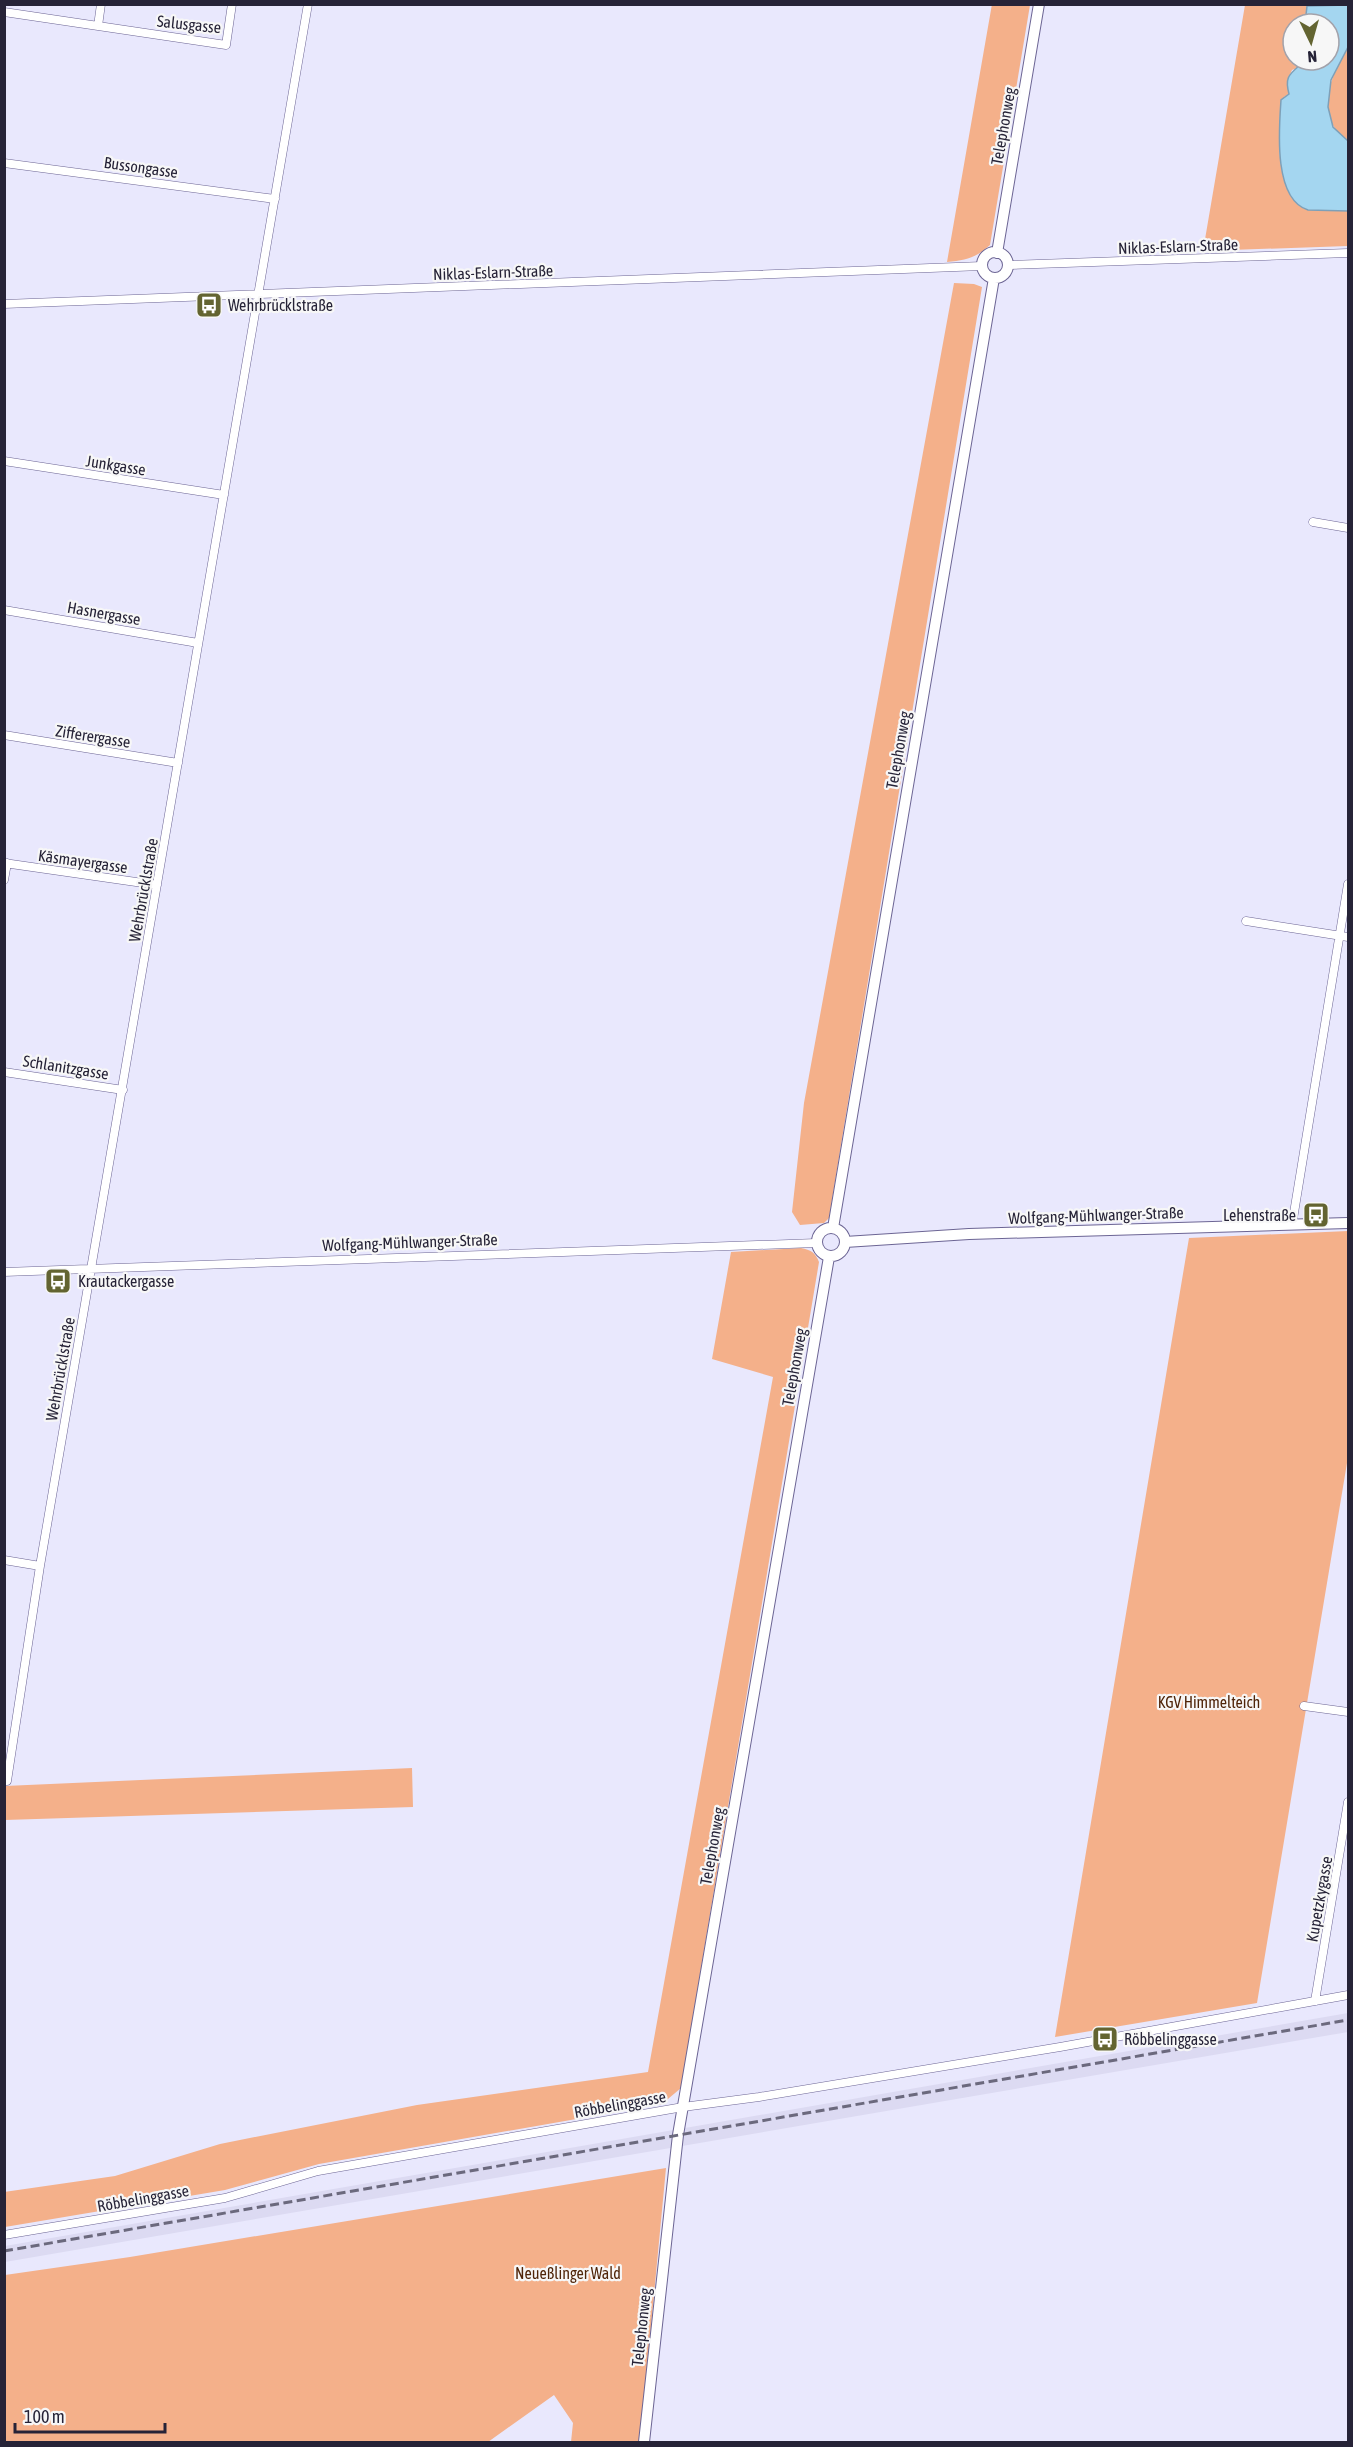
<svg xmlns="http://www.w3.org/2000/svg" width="1353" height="2447" viewBox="0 0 1353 2447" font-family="'Asap Condensed',sans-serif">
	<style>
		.built { fill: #dcdaf2 }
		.green { fill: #f4b08a }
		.water { fill: #a4d6f0; stroke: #7ea0b8; stroke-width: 1.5 }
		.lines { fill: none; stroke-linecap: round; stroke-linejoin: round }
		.street-casing { stroke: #6c6594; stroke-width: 9 }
		.secondary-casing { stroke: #6c6594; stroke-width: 12 }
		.street { stroke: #fff; stroke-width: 8 }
		.secondary { stroke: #fff; stroke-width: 10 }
		.rail { stroke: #6b697d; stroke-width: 3; stroke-dasharray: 9 4.5; stroke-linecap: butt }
		.labels { text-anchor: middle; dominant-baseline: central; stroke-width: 4.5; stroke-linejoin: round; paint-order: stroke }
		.street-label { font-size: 16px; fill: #262337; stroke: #f7f7f7 }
		.poi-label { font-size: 16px; fill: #262337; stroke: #f7f7f7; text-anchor: start }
		.park-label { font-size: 16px; fill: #502509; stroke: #f7f7f7 }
	</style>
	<rect width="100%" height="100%" fill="#e9e8fd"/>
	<path class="built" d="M1348 2013V2032L5 2262V2246Z"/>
	<path class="green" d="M992 4 1030 5 990 245C976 258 966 260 947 262Z
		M1245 5H1307L1305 24H1293V60H1298L1297 68 1292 70 1287 82 1289 94 1284 97C1277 126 1273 197 1308 210L1348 211V246L1203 251Z
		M1348 47V141C1312 115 1330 79 1348 47Z
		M954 283 974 284 982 287 829 1218 824 1223 800 1225 792 1212 804 1103Z
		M1348 1231V1457L1257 2003 1055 2037 1189 1238Z
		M801 1248C811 1250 815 1252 819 1262L681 2088 662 2104 319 2164 225 2190 5 2227 4 2192 115 2176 220 2144 417 2105 648 2072 773 1377 712 1359 731 1252Z
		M412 1768 413 1807 5 1820V1786Z
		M666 2168 640 2442H571L573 2423 554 2395 488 2442H5V2275L130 2257Z"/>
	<path class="water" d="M1307 6 1348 5V47L1331 80 1328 107 1333 127 1348 141V211L1308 210C1273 199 1279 129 1281 100L1289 94C1285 79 1288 75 1299 66L1298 60H1329V24H1305Z"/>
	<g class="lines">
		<defs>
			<path id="street" d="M4 12 226 45 232 4
				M98 26 101 4
				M4 163 275 199
				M1008 265 1348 253
				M4 304 982 266
				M4 461 224 495
				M1313 522 1348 528
				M4 610 198 643
				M4 735 178 763
				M4 863 157 885
				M4 880 7 863
				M1246 921 1348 937
				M4 1072 123 1090
				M1292 1225 1348 884
				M4 1272 816 1243
				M4 1560 40 1566
				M1304 1706 1348 1712
				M4 1781H7L40 1566 308 4
				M1315 2001 1348 1802
				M4 2235 225 2198 318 2171 683 2107 759 2097 1060 2047 1348 1995"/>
			<path id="secondary" d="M982 265a13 13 0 1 1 26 0a13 13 0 1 1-26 0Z
				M997 253 1039 4
				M817 1242a14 14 0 1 1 28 0a14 14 0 1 1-28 0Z
				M833 1228 994 278
				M845 1242 969 1234 1348 1223
				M644 2442 678 2135 829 1257"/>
		</defs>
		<use href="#street" class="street-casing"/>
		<use href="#secondary" class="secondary-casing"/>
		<use href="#street" class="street"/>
		<use href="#secondary" class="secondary"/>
		<path class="rail" d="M4 2251 1348 2020"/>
	</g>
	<defs>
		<symbol id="bus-square" viewBox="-11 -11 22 22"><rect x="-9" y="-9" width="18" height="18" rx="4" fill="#636431" stroke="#f7f7f7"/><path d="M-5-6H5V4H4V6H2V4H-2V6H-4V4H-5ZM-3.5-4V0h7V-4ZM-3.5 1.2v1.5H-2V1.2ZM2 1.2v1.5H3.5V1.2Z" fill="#fff"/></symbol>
	</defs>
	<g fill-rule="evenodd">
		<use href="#bus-square" x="194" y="290" width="30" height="30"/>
		<use href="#bus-square" x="1301" y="1200" width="30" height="30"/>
		<use href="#bus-square" x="43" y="1266" width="30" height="30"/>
		<use href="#bus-square" x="1090" y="2024" width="30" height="30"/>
	</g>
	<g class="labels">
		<g class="street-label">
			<text transform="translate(189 24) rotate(6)">Salusgasse</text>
			<text transform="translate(1003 126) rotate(-80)">Telephonweg</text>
			<text transform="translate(141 167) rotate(8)">Bussongasse</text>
			<text transform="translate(1178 246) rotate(-2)">Niklas-Eslarn-Straße</text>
			<text transform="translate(493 272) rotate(-2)">Niklas-Eslarn-Straße</text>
			<text transform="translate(116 465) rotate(9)">Junkgasse</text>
			<text transform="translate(104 613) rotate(10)">Hasnergasse</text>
			<text transform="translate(93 736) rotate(9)">Zifferergasse</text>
			<text transform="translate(898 750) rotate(-80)">Telephonweg</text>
			<text transform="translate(83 861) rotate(8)">Käsmayergasse</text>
			<text transform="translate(143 890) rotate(-80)">Wehrbrücklstraße</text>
			<text transform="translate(66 1067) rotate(9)">Schlanitzgasse</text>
			<text transform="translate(1096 1215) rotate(-2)">Wolfgang-Mühlwanger-Straße</text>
			<text transform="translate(410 1242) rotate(-2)">Wolfgang-Mühlwanger-Straße</text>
			<text transform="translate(794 1367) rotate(-80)">Telephonweg</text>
			<text transform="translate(60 1369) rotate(-80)">Wehrbrücklstraße</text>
			<text transform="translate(712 1846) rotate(-80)">Telephonweg</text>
			<text transform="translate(1319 1899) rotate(-80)">Kupetzkygasse</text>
			<text transform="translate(620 2104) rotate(-10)">Röbbelinggasse</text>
			<text transform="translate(143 2198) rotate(-10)">Röbbelinggasse</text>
			<text transform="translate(641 2327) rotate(-84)">Telephonweg</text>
		</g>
		<g class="poi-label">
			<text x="228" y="305">Wehrbrücklstraße</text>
			<text x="1296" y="1215" text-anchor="end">Lehenstraße</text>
			<text x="78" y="1281">Krautackergasse</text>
			<text x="1124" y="2039">Röbbelinggasse</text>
		</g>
		<g class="park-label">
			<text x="1209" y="1702">KGV Himmelteich</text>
			<text x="568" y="2273">Neueßlinger Wald</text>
		</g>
	</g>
	<rect width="1353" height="2447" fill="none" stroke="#262337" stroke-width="12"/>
	<g transform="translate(1311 42) rotate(175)"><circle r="28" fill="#f7f7f7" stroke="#a3a2aa" stroke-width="1.5"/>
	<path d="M0-4.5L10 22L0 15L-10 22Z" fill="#636431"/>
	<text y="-9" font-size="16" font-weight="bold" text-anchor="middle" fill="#262337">N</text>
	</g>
	<path d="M15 2423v9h150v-9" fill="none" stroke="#262337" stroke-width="3"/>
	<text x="24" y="2423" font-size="18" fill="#262337" stroke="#f7f7f7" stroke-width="4.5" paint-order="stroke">100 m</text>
</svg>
